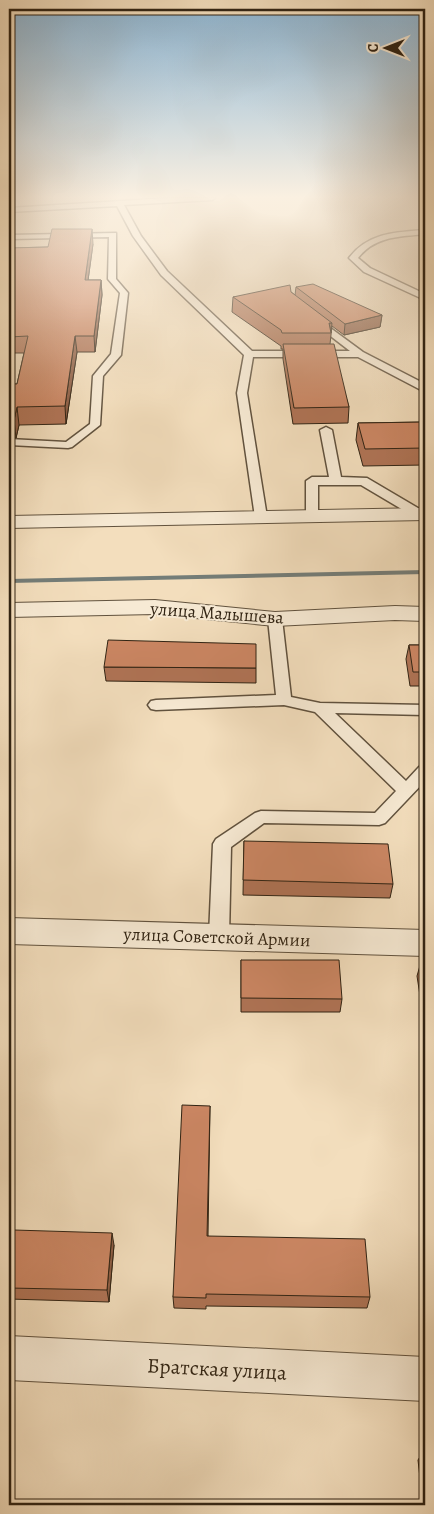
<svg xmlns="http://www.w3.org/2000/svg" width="434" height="1514" viewBox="0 0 434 1514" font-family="Alegreya,serif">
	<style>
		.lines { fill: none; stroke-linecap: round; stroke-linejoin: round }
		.stream { fill: #747d78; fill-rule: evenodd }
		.lane-casing { stroke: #61523e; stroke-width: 3 }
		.street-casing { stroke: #61523e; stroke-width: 2 }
		.lane { fill: #f7ead4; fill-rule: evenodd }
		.street { fill: #f7ead4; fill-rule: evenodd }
		.wall { fill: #af7355; stroke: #302313 }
		.shaded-wall { fill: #8e5e45; stroke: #302313 }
		.building { fill: #cb8663; stroke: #302313 }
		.labels { text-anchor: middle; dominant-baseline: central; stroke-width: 4; stroke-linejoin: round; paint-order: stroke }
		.street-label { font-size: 18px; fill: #302313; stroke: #f7ead4 }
		.near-street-label { font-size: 21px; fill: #302313; stroke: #f7ead4 }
	</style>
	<rect width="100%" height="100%" fill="#f3debd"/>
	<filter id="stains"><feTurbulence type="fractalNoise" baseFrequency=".004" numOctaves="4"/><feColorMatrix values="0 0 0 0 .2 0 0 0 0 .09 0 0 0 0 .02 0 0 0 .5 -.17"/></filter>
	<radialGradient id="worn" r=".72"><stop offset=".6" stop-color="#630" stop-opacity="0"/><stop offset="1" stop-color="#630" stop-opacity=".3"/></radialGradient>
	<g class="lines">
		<path class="stream" d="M425 570V574L9 583V579Z"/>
		<defs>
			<path id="lane" d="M169 198H215L212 200 124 205 141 236 167 271 252 351H350L311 321V317L314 316 363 352 425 384V391L421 390 358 357H253L247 393 267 517 265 520H257L255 517 237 393 244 355 161 275 133 236 117 206 9 212V208Z
				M425 230V234C399 237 375 236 358 258L370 268 425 294V300L364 272 349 258C368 233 395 232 425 230Z
				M116 233V279L128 293 121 355 103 376 100 425 72 447 68 448 9 445V439L66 442 90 424 93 376 111 354 120 293 108 279 109 237 9 239V235Z
				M326 427 332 430 341 477 367 478 423 511 425 514 423 517H415L361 485H318V516L312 520 308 519 306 516V481L312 477H329L320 430Z
				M275 615 282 619 291 697 320 703 425 705V715L335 713 406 781 419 767 425 765V781L385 823 379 825 264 823 231 847 229 936 226 942 219 944 212 942 209 936 213 844 216 839 255 813 261 811 375 813 396 791 315 712 284 705 156 710 151 709 148 705 151 701 156 700 276 695 268 619Z"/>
			<path id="street" d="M425 508V520L9 528V516Z
				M155 600 275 612 395 606 425 607V621L395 620 275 626 155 614 9 617V603Z
				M9 918 425 930V956L9 944Z
				M9 1336 425 1357V1401L9 1380Z"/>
		</defs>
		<use href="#lane" class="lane-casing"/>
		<use href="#street" class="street-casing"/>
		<use href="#lane" class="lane"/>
		<use href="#street" class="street"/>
	</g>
	<path class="wall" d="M93 244 88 280H101L102 295 95 352H77L66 424 19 425 16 438 13 437 14 447 9 468V384H17L24 353H9V248L48 247Z
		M296 287 382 315 380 327 344 335 332 326 330 344 349 407 348 423 293 424 283 359V349H281V346L232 312 233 297 291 292 295 295Z
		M425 422V465L363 466 356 440 358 423Z
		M409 645H425V686H410L406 659Z
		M104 667 256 668V683L106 681Z
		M244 841 393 884 390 898 243 895Z
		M241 960 342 999 340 1012H241Z
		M421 962H425V1015H423L417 976Z
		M210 1106 208 1236 370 1297 367 1308 206 1306V1309L174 1308 173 1297Z
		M114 1245 109 1302 9 1299V1261Z
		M423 1452H425V1505H423L418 1460Z"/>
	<path class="shaded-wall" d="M92 229 93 244 86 295 85 280Z
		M101 280 102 295 95 352 94 336Z
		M382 315 380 327 344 335 345 324Z
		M329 323H332L331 333Z
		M75 336 77 352 66 424 65 406Z
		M17 407 19 425 16 438 14 420Z
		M12 429 14 447 9 468V441Z
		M112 1233 114 1245 109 1302 107 1290Z"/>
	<path class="building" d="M52 229H92L85 280H101L94 336H75L65 406 17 407 14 420 9 419V384H17L28 336 9 337V248L48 247Z
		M313 284 382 315 345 324 296 287Z
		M290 285 291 292 332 323H329L331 333H282L281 330 233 297Z
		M283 344H334L349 407 294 408Z
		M425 422V448L365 449 358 423Z
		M9 429H12L9 441Z
		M108 640 256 644V668L104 667Z
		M409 645H425V672H413Z
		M244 841 388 844 393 884 243 880Z
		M241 960H339L342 999 241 998Z
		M421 962H425V992Z
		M182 1105 210 1106 207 1236 365 1239 370 1297 206 1294V1298L173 1297Z
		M14 1230 112 1233 107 1290 9 1288V1261Z
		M423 1452H425V1477Z"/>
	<linearGradient id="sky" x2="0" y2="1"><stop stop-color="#8bb6d6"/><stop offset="0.48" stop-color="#faf0e1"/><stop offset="1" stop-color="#faf0e1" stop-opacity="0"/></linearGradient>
	<rect width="434" height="410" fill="url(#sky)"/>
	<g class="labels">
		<g class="street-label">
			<text transform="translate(217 613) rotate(4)">улица Малышева</text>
			<text transform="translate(217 937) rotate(2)">улица Советской Армии</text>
		</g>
		<g class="near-street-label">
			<text transform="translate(217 1369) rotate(3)">Братская улица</text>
		</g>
	</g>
	<rect width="434" height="1514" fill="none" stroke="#f3debd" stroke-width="30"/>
	<rect x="10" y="10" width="414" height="1494" fill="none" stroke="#302313" stroke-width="2.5"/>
	<rect x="15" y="15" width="404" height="1484" fill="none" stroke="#302313"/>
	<g transform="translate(386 48) rotate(270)" stroke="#f7ead4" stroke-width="4" paint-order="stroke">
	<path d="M0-4L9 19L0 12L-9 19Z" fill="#302313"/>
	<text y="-8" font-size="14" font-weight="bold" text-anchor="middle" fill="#302313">С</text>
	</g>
	<rect width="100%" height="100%" filter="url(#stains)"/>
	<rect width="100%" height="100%" fill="url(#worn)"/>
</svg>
